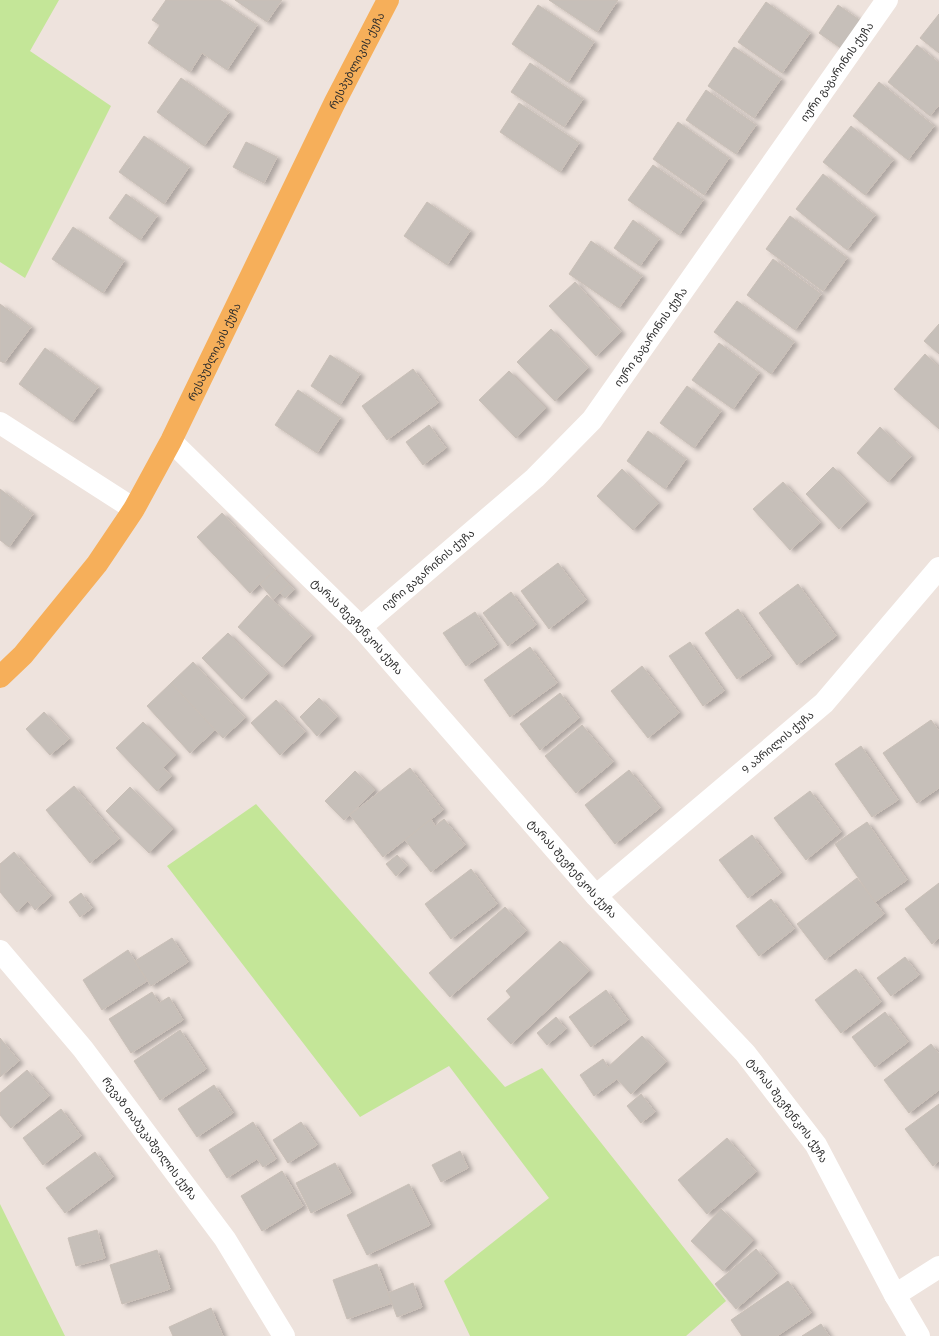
<svg xmlns="http://www.w3.org/2000/svg" width="939" height="1336" viewBox="0 0 939 1336" font-family="'IBM Plex Sans','Noto Sans Georgian',sans-serif">
	<style>
		.green { fill: #c4e698 }
		.building { fill: #c6bfb9; stroke: #c9bfb7; filter: url(#shadow) }
		.lines { fill: none; stroke-linecap: round; stroke-linejoin: round }
		.minor { stroke: #fff; stroke-width: 22 }
		.major { stroke: #f6af5a; stroke-width: 22 }
		.labels { text-anchor: middle; dominant-baseline: central; stroke-width: 4; stroke-linejoin: round; paint-order: stroke }
		.street-label { font-size: 11px; fill: #2c2c2c; stroke: #fff }
	</style>
	<defs>
		<filter id="shadow"><feDropShadow dx="4.5" dy="2.5" stdDeviation="2" flood-color="#0004"/></filter>
	</defs>
	<rect width="100%" height="100%" fill="#eee3dd"/>
	<path class="green" d="M0 0H59L30 51 111 106 25 278 0 262Z
		M256 804 505 1087 542 1068 726 1301 686 1336H470L444 1281 549 1198 449 1066 360 1117 167 866Z
		M0 1204 65 1336H0Z"/>
	<path class="building" d="M166 0H220L257 25 227 70 202 53 190 72 148 43 160 25 152 20Z
		M235 0H282L267 22Z
		M549 0H618L597 32Z
		M766 2 810 33 782 73 738 42Z
		M538 5 594 42 568 82 512 44Z
		M838 5 861 21 842 49 819 33Z
		M939 14V53L920 38Z
		M917 45 939 63V105L930 116 888 82Z
		M734 47 781 79 754 118 708 86Z
		M530 63 583 99 564 127 511 92Z
		M181 78 229 112 204 146 157 112Z
		M879 82 934 126 908 160 853 116Z
		M706 90 756 125 736 154 686 120Z
		M519 103 579 143 560 172 500 132Z
		M678 122 729 158 704 195 653 159Z
		M851 126 893 160 865 195 823 162Z
		M144 136 189 167 164 204 119 172Z
		M246 142 277 157 264 183 233 167Z
		M653 165 703 200 679 235 628 200Z
		M823 174 875 215 847 250 796 209Z
		M126 194 157 216 140 240 109 218Z
		M427 202 470 231 447 265 404 236Z
		M790 216 847 258 823 291 766 249Z
		M633 220 659 239 640 266 614 248Z
		M73 227 124 261 103 293 52 259Z
		M591 241 642 276 619 308 569 274Z
		M773 259 821 294 795 330 747 295Z
		M575 282 621 332 596 356 549 306Z
		M737 301 794 342 771 374 714 332Z
		M0 304 31 327 4 363 0 361Z
		M939 324V354L924 341Z
		M551 329 588 368 555 401 517 362Z
		M719 343 759 373 733 409 692 380Z
		M45 348 98 387 72 422 19 384Z
		M925 354 939 367V429L894 389Z
		M330 355 360 374 340 405 311 386Z
		M413 369 438 403 387 440 362 406Z
		M509 371 546 408 516 438 479 400Z
		M687 386 721 411 694 448 660 423Z
		M298 390 340 418 317 453 275 425Z
		M429 425 446 448 423 465 406 442Z
		M880 427 911 456 888 482 857 453Z
		M648 431 686 459 665 489 627 461Z
		M833 467 867 502 839 529 806 494Z
		M622 469 658 503 633 530 597 496Z
		M783 482 820 523 790 550 753 509Z
		M0 489 33 514 9 547 0 540Z
		M222 513 275 570 250 593 197 537Z
		M558 563 586 600 549 629 521 591Z
		M275 570 289 584 273 599 260 584Z
		M289 584 294 590 285 598 280 593Z
		M798 584 836 636 797 665 759 613Z
		M511 592 536 625 508 646 483 613Z
		M267 595 311 635 282 667 238 627Z
		M738 609 771 656 737 679 705 633Z
		M475 612 497 645 466 666 443 633Z
		M228 633 268 674 242 699 202 658Z
		M690 642 724 691 703 706 669 656Z
		M530 647 557 683 510 717 484 680Z
		M193 662 245 718 223 738 171 683Z
		M642 666 679 713 648 738 611 691Z
		M171 683 215 730 190 753 147 706Z
		M560 693 579 718 540 750 520 724Z
		M319 698 337 717 317 736 300 717Z
		M276 700 305 732 280 755 251 723Z
		M44 712 69 739 50 755 26 729Z
		M931 720 939 731V788L917 803 883 753Z
		M143 722 176 755 163 768 172 776 157 791 116 748Z
		M582 725 613 762 576 793 545 756Z
		M861 746 898 800 872 817 835 764Z
		M410 768 443 810 383 857 350 815Z
		M629 770 660 808 615 844 585 805Z
		M355 771 375 790 344 820 325 801Z
		M74 786 119 839 90 863 46 810Z
		M130 787 173 829 149 853 106 811Z
		M810 791 841 832 806 860 774 818Z
		M431 819 435 826 444 819 465 845 431 872 405 840Z
		M867 822 907 880 875 902 835 844Z
		M752 835 781 873 748 898 719 860Z
		M14 852 51 896 35 910 28 901 17 912 0 892V864Z
		M397 855 407 866 396 876 386 864Z
		M471 869 497 904 451 939 425 904Z
		M857 878 884 914 825 960 797 924Z
		M939 883V938L932 944 905 909Z
		M81 893 92 908 80 917 69 902Z
		M771 899 794 929 759 956 736 926Z
		M505 907 526 931 450 997 429 973Z
		M172 938 188 962 151 986 135 961Z
		M560 941 589 971 511 1044 487 1019 511 997 506 991Z
		M128 950 147 981 102 1010 83 980Z
		M905 957 919 975 891 996 877 978Z
		M856 969 881 1002 841 1033 815 1000Z
		M606 990 628 1020 591 1047 569 1017Z
		M152 992 159 1003 169 997 183 1020 131 1053 109 1019Z
		M885 1012 908 1042 875 1067 852 1037Z
		M556 1017 566 1029 547 1045 537 1033Z
		M180 1030 206 1069 160 1100 134 1061Z
		M642 1036 666 1062 631 1094 617 1079 594 1096 580 1075 603 1059 608 1067Z
		M0 1038 19 1061 0 1077Z
		M931 1044 939 1054V1090L909 1113 884 1080Z
		M27 1070 49 1096 11 1128 0 1115V1093Z
		M214 1085 233 1113 197 1137 178 1109Z
		M641 1094 655 1112 641 1123 627 1106Z
		M939 1104V1161L933 1166 905 1129Z
		M61 1109 81 1136 43 1165 23 1138Z
		M253 1122 276 1159 263 1167 257 1159 227 1178 209 1150Z
		M301 1122 317 1145 288 1163 273 1140Z
		M727 1138 756 1172 707 1214 678 1180Z
		M460 1151 468 1168 441 1182 432 1165Z
		M95 1152 113 1177 65 1213 46 1188Z
		M335 1163 351 1193 311 1213 296 1183Z
		M282 1171 303 1206 262 1231 241 1196Z
		M409 1184 430 1225 367 1255 347 1215Z
		M721 1209 753 1240 723 1271 691 1241Z
		M97 1230 105 1258 76 1266 68 1238Z
		M756 1249 777 1274 736 1309 715 1284Z
		M157 1250 170 1289 122 1304 110 1265Z
		M377 1264 392 1303 347 1319 333 1280Z
		M788 1281 811 1313 777 1336H742L731 1320Z
		M413 1283 422 1307 397 1317 388 1293Z
		M211 1308 223 1336H173L169 1327Z
		M821 1324 829 1336H802Z"/>
	<g class="lines">
		<g class="minor">
			<path d="M0 423 134 509"/>
			<path id="s1" d="M171 441 361 627 596 896 745 1053 816 1145 895 1295 919 1336"/>
			<path id="s2" d="M361 627 535 478 592 420 887 0"/>
			<path id="s3" d="M596 896 824 703 939 568"/>
			<path id="s4" d="M0 951 83 1049 225 1239 284 1336"/>
			<path d="M895 1295 939 1267"/>
		</g>
		<path class="major" id="s5" d="M0 677 23 655 97 564 134 509 171 441 335 102 388 0"/>
	</g>
	<g class="labels">
		<g class="street-label">
			<text stroke="none"><textPath href="#s5" startOffset="716">რესპუბლიკის ქუჩა</textPath></text>
			<text stroke="none"><textPath href="#s2" startOffset="736">იური გაგარინის ქუჩა</textPath></text>
			<text stroke="none"><textPath href="#s2" startOffset="412">იური გაგარინის ქუჩა</textPath></text>
			<text stroke="none"><textPath href="#s5" startOffset="392">რესპუბლიკის ქუჩა</textPath></text>
			<text stroke="none"><textPath href="#s2" startOffset="88">იური გაგარინის ქუჩა</textPath></text>
			<text stroke="none"><textPath href="#s1" startOffset="263">ტარას შევჩენკოს ქუჩა</textPath></text>
			<text stroke="none"><textPath href="#s3" startOffset="238">9 აპრილის ქუჩა</textPath></text>
			<text stroke="none"><textPath href="#s1" startOffset="587">ტარას შევჩენკოს ქუჩა</textPath></text>
			<text stroke="none"><textPath href="#s1" startOffset="911">ტარას შევჩენკოს ქუჩა</textPath></text>
			<text stroke="none"><textPath href="#s4" startOffset="240">რევაზ თაბუკაშვილის ქუჩა</textPath></text>
		</g>
	</g>
</svg>
